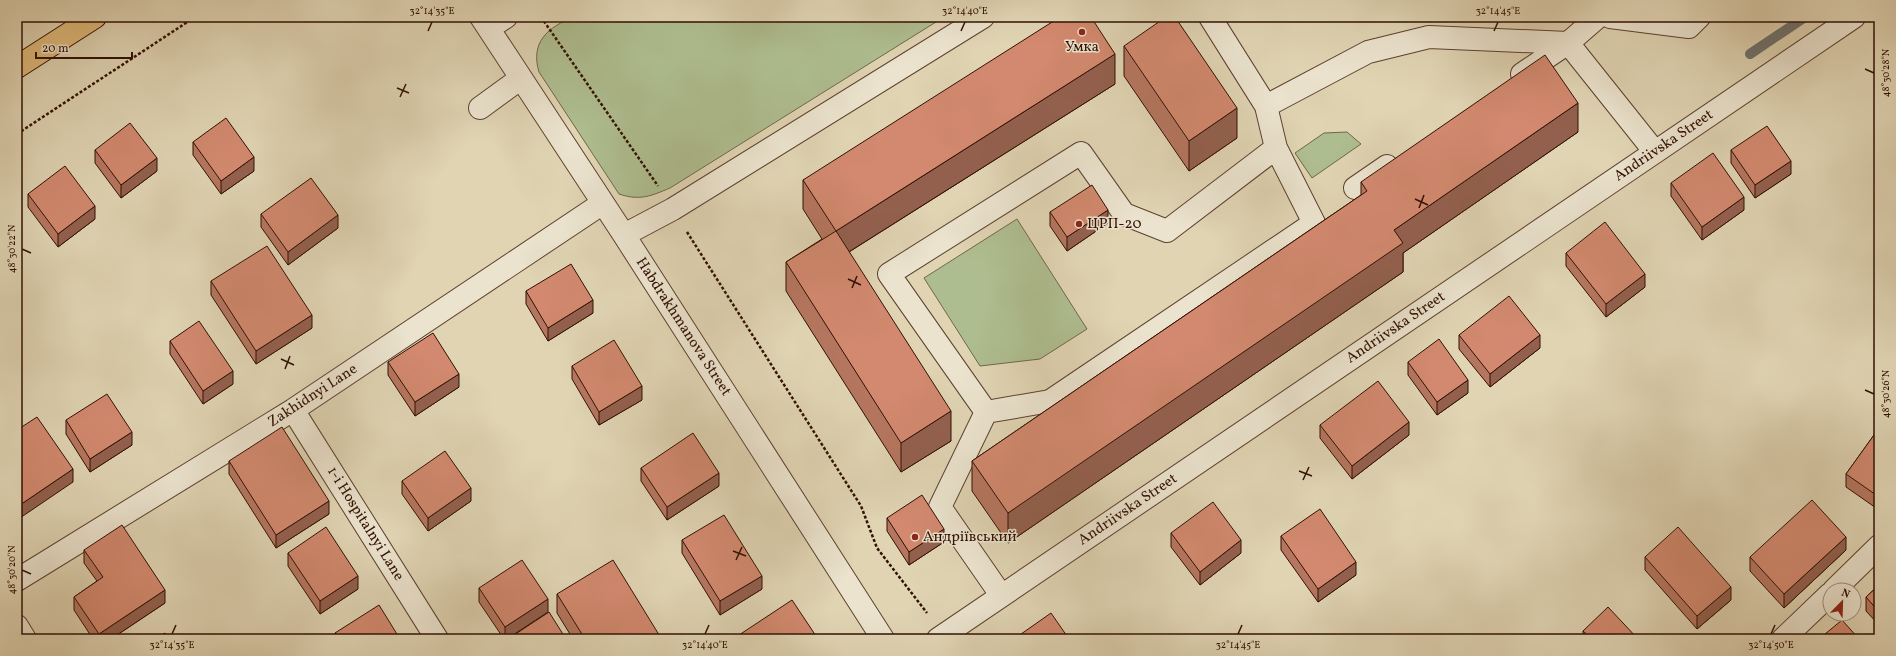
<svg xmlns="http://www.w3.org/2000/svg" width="1896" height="656" viewBox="0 0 1896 656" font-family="Vollkorn,serif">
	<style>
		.green { fill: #aebd8f; stroke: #706649 }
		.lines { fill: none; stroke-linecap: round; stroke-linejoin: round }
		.stream { stroke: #6f7370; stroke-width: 10 }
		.minor-casing { stroke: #5d412f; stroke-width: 24 }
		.major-casing { stroke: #311003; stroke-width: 24 }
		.path { stroke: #311003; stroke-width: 2.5; stroke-dasharray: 3 2; stroke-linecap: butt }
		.minor { stroke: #ebe3ce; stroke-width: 22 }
		.major { stroke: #e0ba7a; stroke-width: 22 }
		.wall { fill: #b5765f; stroke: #311003 }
		.shaded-wall { fill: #93604e; stroke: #311003 }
		.building { fill: #d2896f; stroke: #311003 }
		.ticks { fill: none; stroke: #311003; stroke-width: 1.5 }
		.poi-dot { fill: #8f2418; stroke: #ebe3ce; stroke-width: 1.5 }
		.labels { text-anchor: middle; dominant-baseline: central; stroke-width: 3; stroke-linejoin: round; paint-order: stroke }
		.poi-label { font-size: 15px; fill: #311003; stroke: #ebe3ce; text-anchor: start }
		.street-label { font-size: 15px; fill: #311003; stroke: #ebe3ce }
		.neatline { fill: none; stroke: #311003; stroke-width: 1.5 }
		.ticks-label { font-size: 10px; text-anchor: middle; fill: #311003 }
	</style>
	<rect width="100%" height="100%" fill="#e0d4b3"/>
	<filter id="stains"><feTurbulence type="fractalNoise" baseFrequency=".005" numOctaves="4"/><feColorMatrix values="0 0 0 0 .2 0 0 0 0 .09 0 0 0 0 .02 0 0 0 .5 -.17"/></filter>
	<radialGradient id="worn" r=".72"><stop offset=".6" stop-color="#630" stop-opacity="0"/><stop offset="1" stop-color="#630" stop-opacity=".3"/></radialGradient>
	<path class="green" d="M574 17H944L670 188C651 196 640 201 619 194L539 72C530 42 548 27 574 17Z
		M1347 132 1361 144 1312 178 1295 153 1324 133Z
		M1017 219 1087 329 1040 359 980 366 924 278Z"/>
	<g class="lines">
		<path class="stream" d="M1750 54 1805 17"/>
		<defs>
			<path id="minor" d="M481 17 624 235 883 639
				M1598 17 1568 43 1655 152
				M1610 17 1689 27 1699 17
				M489 28 506 17
				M1266 106 1368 52 1429 37 1568 43 1522 74
				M480 108 521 78
				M1355 188 1387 166
				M624 235 673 209 983 17
				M293 410 437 639
				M986 412 889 274 1081 153 1124 214 1167 231 1276 148
				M17 580 293 410 603 203
				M1834 590 1879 546
				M1001 595 940 507 986 412 1050 401 1314 223 1276 148 1266 106 1210 17
				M17 626 25 639
				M938 639 1854 17
				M1783 639 1830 594"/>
			<path id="major" d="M17 67 95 17"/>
		</defs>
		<use href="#minor" class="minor-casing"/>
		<use href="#major" class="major-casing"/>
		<path class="path" d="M541 17 658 186
			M17 134 195 17
			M687 232 861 506 877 548 927 613"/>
		<use href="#minor" class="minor"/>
		<use href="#major" class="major"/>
	</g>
	<path class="wall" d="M1124 46 1237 138 1189 171 1124 76Z
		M1115 84 849 252 951 441 901 472 786 291V262L822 239 803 209V180Z
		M1578 132 1403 253V272L1008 543 972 491V461L1361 195V182Z
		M193 142 254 171 221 194 193 155Z
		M95 150 157 171 121 198 95 163Z
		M1731 150 1791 174 1755 198 1731 163Z
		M1671 183 1744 210 1702 240 1671 196Z
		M28 194 95 219 58 247 28 207Z
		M1050 212 1108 223 1067 251 1050 226Z
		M261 214 338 228 288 265 261 227Z
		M1566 253 1645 287 1606 317 1566 266Z
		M211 281 312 328 256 364 211 295Z
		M526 291 593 313 548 341 526 304Z
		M1459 335 1540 348 1490 387 1459 349Z
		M170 341 233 384 203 404 170 354Z
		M388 362 459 387 415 416 388 375Z
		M1408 362 1468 393 1437 415 1408 375Z
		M572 366 642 400 599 425 572 379Z
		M66 420 132 445 90 472 66 434Z
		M1320 425 1409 435 1352 479 1320 438Z
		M1879 428V510L1846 487V474Z
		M229 461 329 514 276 548 229 474Z
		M641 468 719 486 667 520 641 481Z
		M402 481 471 501 428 531 402 494Z
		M887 518 944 542 909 565 887 531Z
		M1171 533 1241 553 1200 585 1171 547Z
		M1281 536 1356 575 1318 602 1281 550Z
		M682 540 762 589 720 615 682 553Z
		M84 550 165 603 111 639H93L74 610V597L97 581 84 563Z
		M1846 550 1784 608 1750 571V557Z
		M288 553 358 589 320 614 288 566Z
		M1645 557 1731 600 1697 629 1645 570Z
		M1879 585V625L1866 611V597Z
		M479 588 548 612 507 639H504L479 602Z
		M557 594 661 639H573L557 613Z
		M1583 631 1638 639H1583Z
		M335 633 400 639H335Z"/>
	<path class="shaded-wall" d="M1115 54V84L836 260V231Z
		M1578 103V132L1403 253V272L1008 543V513L1394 230Z
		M1237 108V138L1189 171V141Z
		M254 157V171L221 194V181Z
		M157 158V171L121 198V185Z
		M1791 161V174L1755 198V185Z
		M1744 197V210L1702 240V227Z
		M95 206V219L58 247V234Z
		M1108 210V223L1067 251V237Z
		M338 215V228L288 265V252Z
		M1645 274V287L1606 317V304Z
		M593 300V313L548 341V328Z
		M312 315V328L256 364V351Z
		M1540 335V348L1490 387V374Z
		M233 371V384L203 404V391Z
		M459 374V387L415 416V402Z
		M1468 380V393L1437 415V402Z
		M642 386V400L599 425V412Z
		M951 411V441L901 472V443Z
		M1409 422V435L1352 479V466Z
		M132 432V445L90 472V459Z
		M73 469V482L17 520V507Z
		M719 473V486L667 520V507Z
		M471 488V501L428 531V518Z
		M329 501V514L276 548V535Z
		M944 529V542L909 565V552Z
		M1846 537V550L1784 608V594Z
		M1241 540V553L1200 585V572Z
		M1356 562V575L1318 602V589Z
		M358 576V589L320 614V601Z
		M762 576V589L720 615V601Z
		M1731 587V600L1697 629V616Z
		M165 590V603L111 639H99V634Z
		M548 599V612L507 639H505V627Z"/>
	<path class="building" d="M1060 17H1091L1115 54 836 231 951 411 901 443 786 262 836 231 803 180Z
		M1166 17H1175L1237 108 1189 141 1124 46Z
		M1545 55 1578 103 1394 230 1403 243 1008 513 972 461 1367 191 1361 182Z
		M226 118 254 157 221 181 193 142Z
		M130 123 157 158 121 185 95 150Z
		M1767 126 1791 161 1755 185 1731 150Z
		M1713 153 1744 197 1702 227 1671 183Z
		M65 166 95 206 58 234 28 194Z
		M311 178 338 215 288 252 261 214Z
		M1092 185 1108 210 1067 237 1050 212Z
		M1605 222 1645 274 1606 304 1566 253Z
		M267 246 312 315 256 351 211 281Z
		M571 264 593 300 548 328 526 291Z
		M1509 296 1540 335 1490 374 1459 335Z
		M199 321 233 371 203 391 170 341Z
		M433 333 459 374 415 402 388 362Z
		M1439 339 1468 380 1437 402 1408 362Z
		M614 340 642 386 599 412 572 366Z
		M1378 381 1409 422 1352 466 1320 425Z
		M107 394 132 432 90 459 66 420Z
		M37 417 73 469 17 507V430Z
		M282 427 329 501 276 535 229 461Z
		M1879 428V497L1846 474Z
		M693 433 719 473 667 507 641 468Z
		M445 451 471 488 428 518 402 481Z
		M922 495 944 529 909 552 887 518Z
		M1812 500 1846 537 1784 594 1750 557Z
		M1213 502 1241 540 1200 572 1171 533Z
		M1320 509 1356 562 1318 589 1281 536Z
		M724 515 762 576 720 601 682 540Z
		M122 525 165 590 99 634 74 597 103 577 84 550Z
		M326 527 358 576 320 601 288 553Z
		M1678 527 1731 587 1697 616 1645 557Z
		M522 560 548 599 505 627 479 588Z
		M613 560 661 638 659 639H585L557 594Z
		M1879 585V612L1866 597Z
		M792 600 818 639H737L736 637Z
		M379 605 400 639H340L335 633Z
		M1608 607 1638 639H1592L1583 631Z
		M549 612 566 639H508Z
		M1051 613 1069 639H1014Z
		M1842 620 1859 639H1819Z
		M165 633 169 639H156Z"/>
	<path class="ticks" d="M428 31 432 22M961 31 965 22M1494 31 1498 22M1865 69 1874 73M397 88 409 93M400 97 406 84M1415 199 1428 205M1419 208 1424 195M22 249 31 253M848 279 861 285M852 288 857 276M281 359 294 365M285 369 290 356M1865 390 1874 394M1299 471 1312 476M1303 480 1309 467M733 551 746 556M736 560 742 547M22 570 31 574M172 634 176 625M705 634 709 625M1238 634 1242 625M1771 634 1775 625"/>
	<g class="poi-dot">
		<circle cx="1082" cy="32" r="4"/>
		<circle cx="1079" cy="224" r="4"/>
		<circle cx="915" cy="537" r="4"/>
	</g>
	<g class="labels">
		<g class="poi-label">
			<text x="1082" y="47" text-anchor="middle">Умка</text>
			<text x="1087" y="224">ЦРП-20</text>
			<text x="923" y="537">Андріївський</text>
		</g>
		<g class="street-label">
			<text transform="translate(1664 146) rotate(-34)">Andriivska Street</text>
			<text transform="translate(683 327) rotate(57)">Habdrakhmanova Street</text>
			<text transform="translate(1396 328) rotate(-34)">Andriivska Street</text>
			<text transform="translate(313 396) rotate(-33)">Zakhidnyi Lane</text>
			<text transform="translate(1128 510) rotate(-34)">Andriivska Street</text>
			<text transform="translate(365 524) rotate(58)">1-i Hospitalnyi Lane</text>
		</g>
	</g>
	<rect width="1896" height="656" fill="none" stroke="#e0d4b3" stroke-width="44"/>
	<g transform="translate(1842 602) rotate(23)"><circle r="19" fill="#ebe3ce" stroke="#a18f7d"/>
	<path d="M0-3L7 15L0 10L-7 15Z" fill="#8f2418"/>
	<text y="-6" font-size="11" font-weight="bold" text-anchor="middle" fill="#311003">N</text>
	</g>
	<path d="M36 52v6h96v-6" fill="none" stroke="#311003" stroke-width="2"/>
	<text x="42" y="52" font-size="12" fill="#311003" stroke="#ebe3ce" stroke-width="3" paint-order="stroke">20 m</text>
	<rect x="22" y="22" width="1852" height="612" class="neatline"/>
	<g class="ticks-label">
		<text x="432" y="14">32°14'35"E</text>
		<text x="965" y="14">32°14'40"E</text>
		<text x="1498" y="14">32°14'45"E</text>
		<text transform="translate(1885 73) rotate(-90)" y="4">48°30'28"N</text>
		<text transform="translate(11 249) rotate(-90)" y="4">48°30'22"N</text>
		<text transform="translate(1885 394) rotate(-90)" y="4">48°30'26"N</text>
		<text transform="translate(11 570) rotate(-90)" y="4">48°30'20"N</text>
		<text x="172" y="648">32°14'35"E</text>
		<text x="705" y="648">32°14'40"E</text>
		<text x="1238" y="648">32°14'45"E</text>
		<text x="1771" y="648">32°14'50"E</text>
	</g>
	<rect width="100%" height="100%" filter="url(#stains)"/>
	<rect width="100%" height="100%" fill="url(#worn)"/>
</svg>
